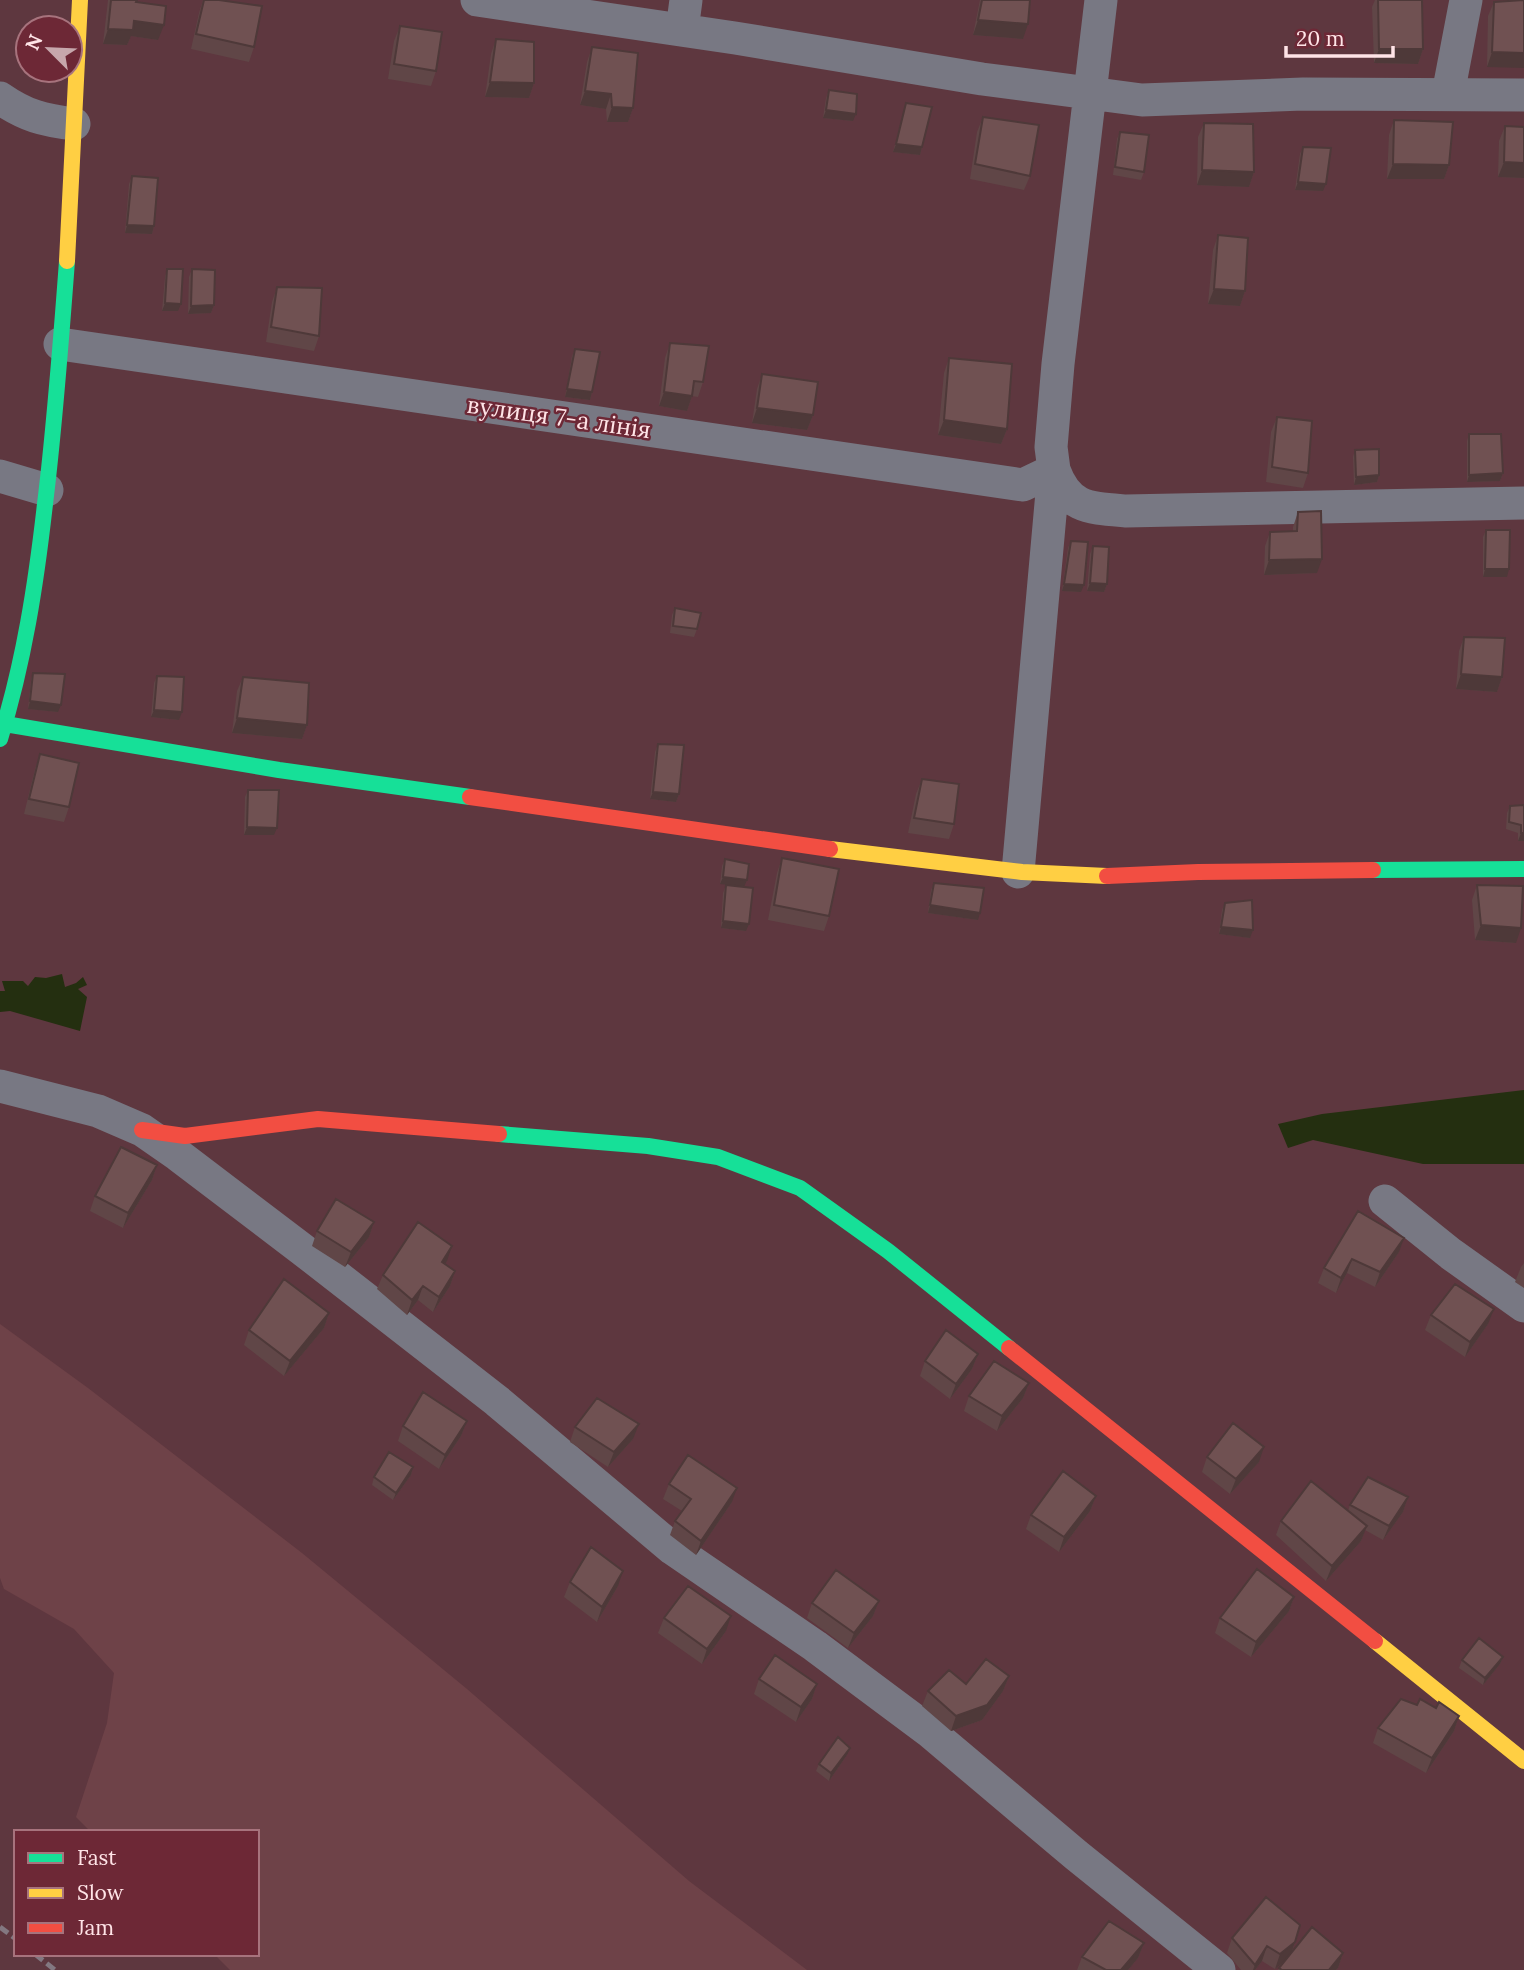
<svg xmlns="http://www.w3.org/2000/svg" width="1524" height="1970" viewBox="0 0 1524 1970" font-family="Lora,serif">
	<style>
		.green { fill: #6e4248 }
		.water { fill: #242f10 }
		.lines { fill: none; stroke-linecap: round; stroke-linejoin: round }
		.street { stroke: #787883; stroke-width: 33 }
		.fast { stroke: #16e098; stroke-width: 16 }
		.slow { stroke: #ffcf43; stroke-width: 16 }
		.jam { stroke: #f24e42; stroke-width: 16 }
		.rail { stroke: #837881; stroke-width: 5; stroke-dasharray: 10 5; stroke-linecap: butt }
		.wall { fill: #604647 }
		.shaded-wall { fill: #4e3939 }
		.building { fill: #705152; stroke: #4e3939; stroke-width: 2 }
		.labels { text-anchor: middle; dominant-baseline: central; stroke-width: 5; stroke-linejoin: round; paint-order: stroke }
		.street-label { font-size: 24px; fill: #ffe4e7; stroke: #6d2836 }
	</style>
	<rect width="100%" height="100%" fill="#5e373f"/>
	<path class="green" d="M0 1324 88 1388 302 1553 467 1689 689 1881 807 1970H230L214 1954H257V1832H91L76 1817 107 1723 114 1673 74 1629 4 1589 0 1578Z"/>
	<path class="water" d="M62 974 65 987 76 983 83 977 87 985 78 989 87 997 80 1031 10 1011 0 1012V991H5L2 981H23L28 986 35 977 46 978Z
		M1524 1090V1164H1423L1313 1140 1288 1148 1278 1124 1322 1114Z"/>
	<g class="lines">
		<path class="street" d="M477 0 735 38 982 79 1142 100 1303 94 1524 95
			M682 30 686 0
			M1448 94 1466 0
			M0 98C26 116 43 120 74 124
			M60 344 1023 485 1054 470
			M1054 470C1068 508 1088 508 1126 511L1524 503
			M0 476 47 490
			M1018 872 1054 470 1051 447 1058 364 1101 0
			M0 1086 98 1111 142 1130 178 1155 303 1250 497 1401 673 1549 815 1646 929 1731 1076 1855 1219 1970
			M1385 1201 1451 1254 1524 1306"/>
		<path class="fast" d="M5 724 279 770 470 797
			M0 739C24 662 36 584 45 504 55 423 61 342 67 261
			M1373 870 1524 869
			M499 1134 648 1146 718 1157 800 1188 888 1251 1009 1348"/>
		<path class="slow" d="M67 261 80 0
			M830 849 1022 872 1107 876
			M1375 1641 1524 1761"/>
		<path class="jam" d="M470 797 830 849
			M1107 876 1198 872 1373 870
			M142 1130 185 1136 318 1119 499 1134
			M1009 1348 1375 1641"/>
		<path class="rail" d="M0 1927 16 1939
			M35 1954 55 1970"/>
	</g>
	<path class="wall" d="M108 0H137L136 2 158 40 131 36 127 45 103 44Z
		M203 0 254 47 249 62 191 49 199 13Z
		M980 0H1030L1023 39 973 35Z
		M1375 0H1422L1423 49 1418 64 1374 63 1372 7Z
		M1524 0 1487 67 1488 16 1494 2Z
		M400 26 436 71 431 86 388 79 394 41Z
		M496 39 534 83 529 98 485 97 491 54Z
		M592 47 633 108 628 122H607L606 109 580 105 587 62Z
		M829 90 853 121 823 118 826 98Z
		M906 103 922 147 920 155 893 152Z
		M983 117 1030 176 1024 190 970 179 977 132Z
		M1394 120 1449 165 1444 179H1387L1389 135Z
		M1204 123 1254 172 1249 187 1197 185 1198 137Z
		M1505 126 1524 127V178L1498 177 1499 141Z
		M1120 132 1144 172 1141 180 1113 175 1117 139Z
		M1303 147 1323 191 1295 190 1300 154Z
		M132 176 154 226 152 234 125 233 129 184Z
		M1218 235 1245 291 1240 306 1208 304 1213 250Z
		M167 269 178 311H162L165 277Z
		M192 269 214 305 211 313 188 314 189 277Z
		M277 287 319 336 314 351 266 342 272 302Z
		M670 343 703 382 698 397 692 396 687 411 659 406 665 358Z
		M575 349 592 392 590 400 565 397 572 356Z
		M949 358 1007 429 1001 444 938 435 944 373Z
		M762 374 813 415 807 430 752 423 757 389Z
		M1277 417 1308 473 1303 488 1266 482 1271 432Z
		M1469 434 1503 473 1500 481 1467 482V441Z
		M1355 450 1379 475 1377 482 1354 485 1353 457Z
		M1298 512 1317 573 1264 575 1265 546 1270 532 1293 531V527Z
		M1486 530 1507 577H1483V537Z
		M1071 541 1081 592 1062 591 1068 548Z
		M1093 546 1107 584 1104 592 1087 591 1090 554Z
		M675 608 697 629 694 637 670 633 672 615Z
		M1464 637 1502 677 1497 692 1456 689 1459 651Z
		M33 673 58 712 28 709 31 680Z
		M157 676 179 720 151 717 154 683Z
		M243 677 307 725 302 739 232 733 237 691Z
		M658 744 679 794 676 802 650 799 655 752Z
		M40 754 69 807 64 822 24 814 35 769Z
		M922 779 954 824 949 839 908 833 916 794Z
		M248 790 274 835H244L245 797Z
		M1524 805V841H1518V833L1506 829 1507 813 1510 806Z
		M782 858 829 916 824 931 768 920 777 873Z
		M725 859 747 880 720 884 722 866Z
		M934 883 978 920 928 913 931 890Z
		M726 885 746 931 721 928 723 893Z
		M1477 885 1516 943 1475 940 1472 900Z
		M1225 903 1250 938 1219 934 1222 910Z
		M157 1165 152 1180 123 1228 90 1211 95 1196Z
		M1358 1211 1399 1252 1375 1287 1347 1273 1336 1293 1318 1283 1324 1268Z
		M374 1222 369 1237 345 1267 312 1246 317 1231Z
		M447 1261 445 1264 455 1271 450 1286 433 1312 418 1300 407 1315 377 1289 383 1275Z
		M1524 1263V1288L1515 1282 1521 1267Z
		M329 1313 324 1328 284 1376 244 1345 249 1330Z
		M1431 1315 1488 1324 1465 1357 1425 1330Z
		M978 1354 972 1369 950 1399 920 1376 925 1361Z
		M1029 1383 1023 1398 997 1431 964 1411 969 1396Z
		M467 1421 461 1436 439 1469 398 1441 403 1426Z
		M575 1427 633 1439 608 1467 570 1442Z
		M1207 1457 1259 1462 1230 1494 1202 1472Z
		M413 1467 411 1475 393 1500 372 1485 374 1477Z
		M669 1484 732 1502 696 1555 670 1535 675 1521 682 1511 663 1499Z
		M1096 1496 1090 1511 1059 1552 1026 1529 1031 1515Z
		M1408 1497 1403 1512 1383 1540 1365 1530 1361 1541 1326 1581 1276 1535 1281 1521 1348 1511 1350 1505Z
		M570 1582 618 1586 597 1622 564 1597Z
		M1294 1597 1289 1611 1251 1657 1215 1633 1220 1618Z
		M879 1601 873 1616 848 1648 807 1618 812 1603Z
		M664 1618 726 1631 702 1664 658 1633Z
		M1503 1657 1500 1664 1483 1685 1459 1668 1462 1660Z
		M1009 1676 1003 1691 982 1720 951 1731 922 1706 928 1691Z
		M759 1679 817 1684 812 1699 796 1722 754 1694Z
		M1417 1705 1436 1708 1459 1716 1454 1731 1426 1773 1373 1743 1378 1728Z
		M847 1755 829 1781 816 1771 819 1764Z
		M1232 1938 1295 1942 1292 1952 1343 1953 1338 1968 1336 1970H1278L1285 1961 1275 1969 1262 1961 1255 1970H1241L1227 1953Z
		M1144 1943 1138 1958 1128 1970H1077L1082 1957Z"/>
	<path class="shaded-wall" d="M978 20 1028 24 1023 39 973 35Z
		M134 21 164 25 158 40 131 36 127 45 103 44 108 29Z
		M1379 49H1423L1418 64 1374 63Z
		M1492 52 1524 53V68L1487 67Z
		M490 82 534 83 529 98 485 97Z
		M585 91 611 94 606 109 580 105Z
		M612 107 633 108 628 122H607Z
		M826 110 856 114 853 121 823 118Z
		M896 144 922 147 920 155 893 152Z
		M1504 162 1524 163V178L1498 177Z
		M1393 164 1449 165 1444 179H1387Z
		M1202 170 1254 172 1249 187 1197 185Z
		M1298 182 1326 184 1323 191 1295 190Z
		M127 225 154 226 152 234 125 233Z
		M1214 289 1245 291 1240 306 1208 304Z
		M165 303 181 304 178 311H162Z
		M214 305 211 313 188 314 191 306Z
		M567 389 592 392 590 400 565 397Z
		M664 392 692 396 687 411 659 406Z
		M757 408 813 415 807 430 752 423Z
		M944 420 1007 429 1001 444 938 435Z
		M1503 473 1500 481 1467 482 1469 475Z
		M1379 475 1377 482 1354 485 1356 477Z
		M1322 559 1317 573 1264 575 1269 560Z
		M1485 569H1509L1507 577H1483Z
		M1090 583 1107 584 1104 592 1087 591Z
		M1064 584 1084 585 1081 592 1062 591Z
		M1461 674 1502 677 1497 692 1456 689Z
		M30 701 61 705 58 712 28 709Z
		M154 710 182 712 179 720 151 717Z
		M237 718 307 725 302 739 232 733Z
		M653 792 679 794 676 802 650 799Z
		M247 827 277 828 274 835H244Z
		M1521 833H1524V841H1518Z
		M723 877 747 880 744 887 720 884Z
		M930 905 980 913 978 920 928 913Z
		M723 921 749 924 746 931 721 928Z
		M1481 925 1521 928 1516 943 1475 940Z
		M1221 927 1253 930 1250 938 1219 934Z
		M157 1165 152 1180 123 1228 128 1213Z
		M374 1222 369 1237 345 1267 351 1252Z
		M1404 1238 1399 1252 1375 1287 1380 1272Z
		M452 1246 447 1261 437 1277 442 1262Z
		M1352 1259 1347 1273 1336 1293 1341 1278Z
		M455 1271 450 1286 433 1312 439 1297Z
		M423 1286 418 1300 407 1315 412 1300Z
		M1494 1309 1488 1324 1465 1357 1470 1342Z
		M329 1313 324 1328 284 1376 290 1361Z
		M978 1354 972 1369 950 1399 956 1384Z
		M1029 1383 1023 1398 997 1431 1002 1416Z
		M467 1421 461 1436 439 1469 445 1455Z
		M639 1424 633 1439 608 1467 614 1452Z
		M1264 1447 1259 1462 1230 1494 1236 1479Z
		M413 1467 411 1475 393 1500 396 1493Z
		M737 1488 732 1502 696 1555 701 1541Z
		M1096 1496 1090 1511 1059 1552 1064 1537Z
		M1408 1497 1403 1512 1383 1540 1389 1526Z
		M1367 1526 1361 1541 1326 1581 1332 1566Z
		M623 1571 618 1586 597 1622 602 1607Z
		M1294 1597 1289 1611 1251 1657 1256 1642Z
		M879 1601 873 1616 848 1648 854 1633Z
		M731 1616 726 1631 702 1664 707 1649Z
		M1503 1657 1500 1664 1483 1685 1485 1678Z
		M1009 1676 1003 1691 982 1720 951 1731 956 1716Z
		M817 1684 812 1699 796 1722 801 1707Z
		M1459 1716 1454 1731 1426 1773 1432 1758Z
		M850 1748 847 1755 829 1781 831 1773Z
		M1295 1942 1290 1957 1275 1969 1280 1954Z
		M1144 1943 1138 1958 1128 1970H1121Z
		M1267 1946 1262 1961 1255 1970H1253L1255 1965Z
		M1343 1953 1338 1968 1336 1970H1329Z"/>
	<path class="building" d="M111 0H137L136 2 166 6 164 25 134 21 133 30 108 29Z
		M204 0H219L262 6 254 47 196 34Z
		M982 0H1030L1028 24 978 20Z
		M1378 0H1422L1423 49H1379Z
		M1524 0V53L1492 52 1494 2Z
		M400 26 442 32 436 71 394 64Z
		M496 39 534 42V83L490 82Z
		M592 47 638 53 633 108 612 107 611 94 585 91Z
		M829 90 857 94 856 114 826 110Z
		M906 103 932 107 922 147 896 144Z
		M983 117 1039 125 1030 176 975 164Z
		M1394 120 1453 122 1449 165 1393 164Z
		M1204 123 1253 124 1254 172 1202 170Z
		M1505 126 1524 127V163L1504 162Z
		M1120 132 1149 135 1144 172 1115 167Z
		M1303 147 1331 148 1326 184 1298 182Z
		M132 176 158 178 154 226 127 225Z
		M1218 235 1248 238 1245 291 1214 289Z
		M167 269H183L181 304 165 303Z
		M192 269 215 270 214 305 191 306Z
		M277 287 322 288 319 336 271 327Z
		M670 343 709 346 703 382 694 381 692 396 664 392Z
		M575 349 600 352 592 392 567 389Z
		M949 358 1012 364 1007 429 944 420Z
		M762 374 818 382 813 415 757 408Z
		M1277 417 1312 421 1308 473 1272 467Z
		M1469 434H1501L1503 473 1469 475Z
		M1379 449V475L1356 477 1355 450Z
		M1321 511 1322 559 1269 560 1270 532 1297 531 1298 512Z
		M1486 530H1510L1509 569H1485Z
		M1071 541 1088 542 1084 585 1064 584Z
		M1093 546 1109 547 1107 584 1090 583Z
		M675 608 701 613 697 629 673 626Z
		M1464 637 1505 638 1502 677 1461 674Z
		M33 673 65 674 61 705 30 701Z
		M157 676 184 677 182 712 154 710Z
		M243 677 309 683 307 725 237 718Z
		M658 744 684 745 679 794 653 792Z
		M40 754 79 763 69 807 29 799Z
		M922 779 959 784 954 824 914 818Z
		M248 790H279L277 828 247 827Z
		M1524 805V833H1521V825L1509 822 1510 806Z
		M782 858 839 869 829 916 774 905Z
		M725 859 749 864 747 880 723 877Z
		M934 883 984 888 980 913 930 905Z
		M726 885 753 888 749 924 723 921Z
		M1477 885 1523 886 1521 928 1481 925Z
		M1252 900 1253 930 1221 927 1225 903Z
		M121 1147 157 1165 128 1213 95 1196Z
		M336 1199 374 1222 351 1252 317 1231Z
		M1358 1211 1404 1238 1380 1272 1352 1259 1341 1278 1324 1268Z
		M418 1222 452 1246 442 1262 455 1271 439 1297 423 1286 412 1300 383 1275Z
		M284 1279 329 1313 290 1361 249 1330Z
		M1455 1284 1494 1309 1470 1342 1431 1315Z
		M946 1330 978 1354 956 1384 925 1361Z
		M994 1361 1029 1383 1002 1416 969 1396Z
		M423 1392 467 1421 445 1455 403 1426Z
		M597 1398 639 1424 614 1452 575 1427Z
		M1233 1423 1264 1447 1236 1479 1207 1457Z
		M389 1452 413 1467 396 1493 374 1477Z
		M688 1455 737 1488 701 1541 675 1521 691 1499 669 1484Z
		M1063 1471 1096 1496 1064 1537 1031 1515Z
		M1368 1477 1408 1497 1389 1526 1350 1505Z
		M1311 1481 1367 1526 1332 1566 1281 1521Z
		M591 1547 623 1571 602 1607 570 1582Z
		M1257 1569 1294 1597 1256 1642 1220 1618Z
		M836 1570 879 1601 854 1633 812 1603Z
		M688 1586 731 1616 707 1649 664 1618Z
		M1479 1638 1503 1657 1485 1678 1462 1660Z
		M775 1655 817 1684 801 1707 759 1679Z
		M986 1659 1009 1676 987 1705 956 1716 928 1691 949 1670 966 1684Z
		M1401 1699 1417 1705 1420 1699 1436 1708 1439 1702 1459 1716 1432 1758 1378 1728Z
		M838 1737 850 1748 831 1773 819 1764Z
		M1266 1897 1300 1925 1295 1942 1280 1954 1267 1946 1255 1965 1232 1938Z
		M1109 1921 1144 1943 1121 1970H1106L1082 1957Z
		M1312 1927 1343 1953 1329 1970H1282L1279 1968Z"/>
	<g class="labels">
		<g class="street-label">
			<text transform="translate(559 417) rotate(8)">вулиця 7-а лінія</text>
		</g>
	</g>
	<rect x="14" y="1830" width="245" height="126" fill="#6d2836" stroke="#a7737d" stroke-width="2"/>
	<rect x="28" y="1853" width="35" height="10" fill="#16e098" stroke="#a7737d" stroke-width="2"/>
	<text x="77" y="1865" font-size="21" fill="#ffe4e7">Fast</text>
	<rect x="28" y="1888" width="35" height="10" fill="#ffcf43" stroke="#a7737d" stroke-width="2"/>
	<text x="77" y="1900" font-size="21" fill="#ffe4e7">Slow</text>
	<rect x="28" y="1923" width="35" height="10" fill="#f24e42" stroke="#a7737d" stroke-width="2"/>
	<text x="77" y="1935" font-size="21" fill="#ffe4e7">Jam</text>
	<g transform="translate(49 49) rotate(294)"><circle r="33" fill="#6d2836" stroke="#a7737d" stroke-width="2"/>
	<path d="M0-5L12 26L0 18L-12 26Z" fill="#c7a7ac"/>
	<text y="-10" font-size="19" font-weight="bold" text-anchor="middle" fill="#ffe4e7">N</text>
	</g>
	<path d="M1286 46v10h107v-10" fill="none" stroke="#ffe4e7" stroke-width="3.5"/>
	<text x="1296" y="46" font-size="21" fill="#ffe4e7" stroke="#6d2836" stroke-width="5" paint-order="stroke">20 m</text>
</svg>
